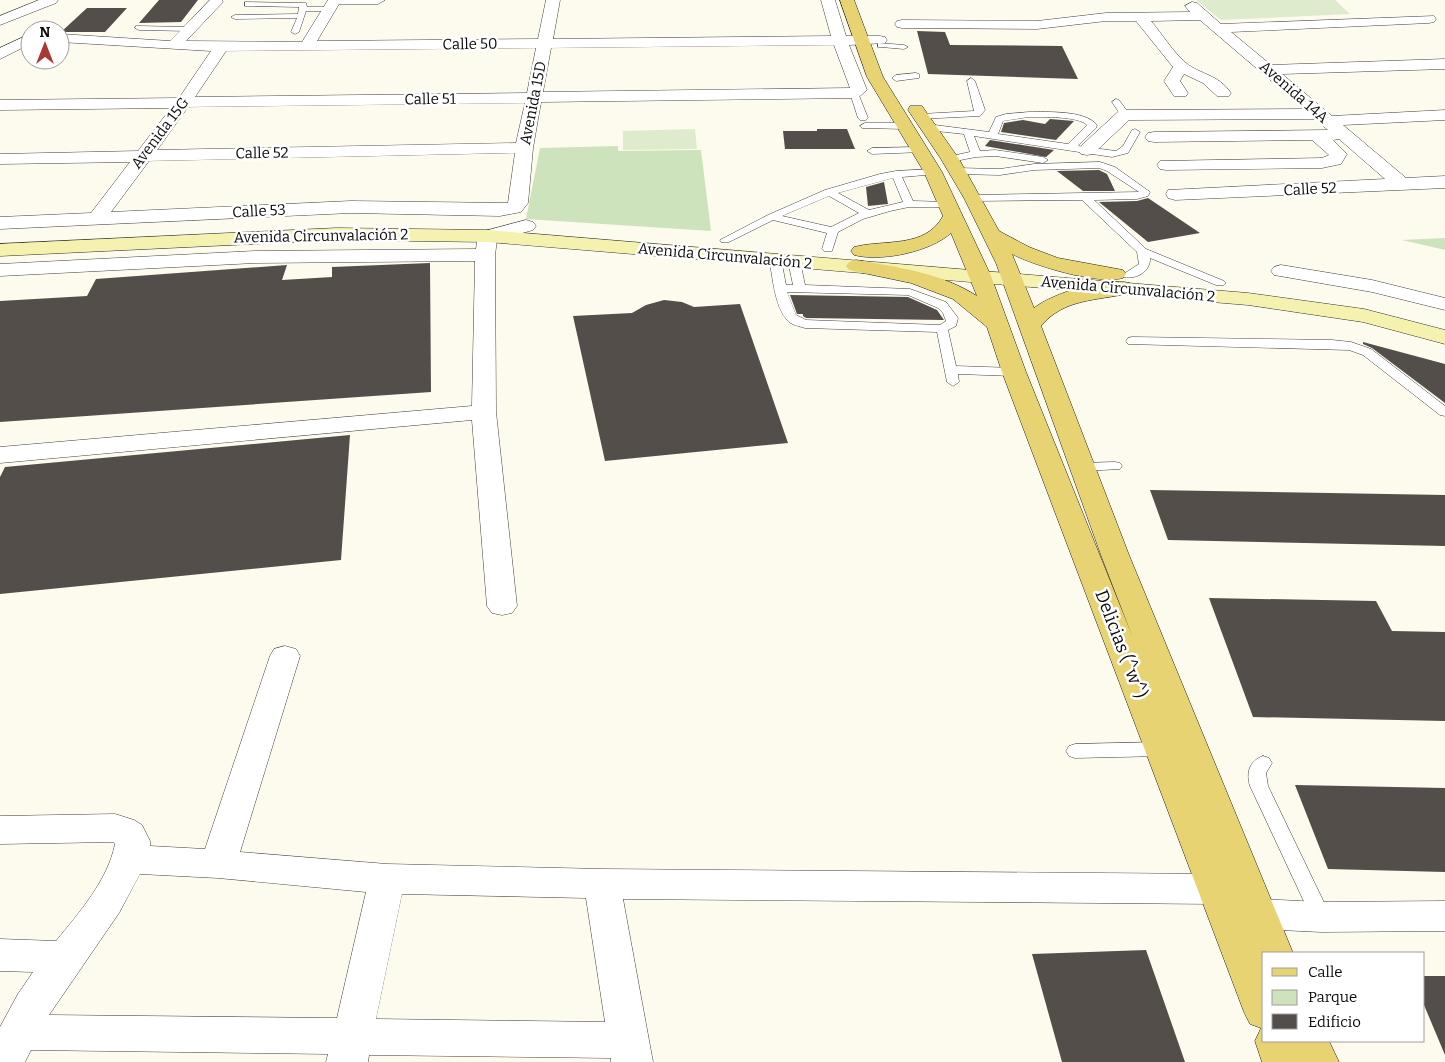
<svg xmlns="http://www.w3.org/2000/svg" width="1445" height="1062" viewBox="0 0 1445 1062" font-family="Bitter,serif">
	<style>
		.green { fill: #cde3bb }
		.pitch { fill: #deebcc }
		.building { fill: #534e4a }
		.lines { fill: none; stroke-linecap: round; stroke-linejoin: round }
		.service-casing { stroke: #3f3f3f; stroke-width: 1 }
		.minor-casing { stroke: #3f3f3f; stroke-width: 1 }
		.secondary-casing { stroke: #2e2e2e; stroke-width: 1 }
		.primary-casing { stroke: #1d1d1d; stroke-width: 1 }
		.service { fill: #fff; fill-rule: evenodd }
		.minor { fill: #fff; fill-rule: evenodd }
		.secondary { fill: #f5f2b0; fill-rule: evenodd }
		.primary { fill: #e8d372; fill-rule: evenodd }
		.labels { text-anchor: middle; dominant-baseline: central; stroke-width: 5; stroke-linejoin: round; paint-order: stroke }
		.far-street-label { font-size: 15px; fill: #0c0c0c; stroke: #fff }
		.street-label { font-size: 18px; fill: #0c0c0c; stroke: #fff }
	</style>
	<rect width="100%" height="100%" fill="#fdfbed"/>
	<path class="green" d="M618 146V151L701 150 711 231 526 219 540 148Z
		M1445 238V250L1402 240Z"/>
	<path class="pitch" d="M1196 0H1335L1350 14 1221 20Z
		M695 129 697 149 623 150V131Z"/>
	<path class="building" d="M159 0H198L181 22 139 23Z
		M87 8H127L105 32H61Z
		M917 31 945 32 950 45 1062 46 1078 79 928 74Z
		M1050 119 1074 121 1056 140 1001 132 1004 123 1023 120 1045 124Z
		M817 129H847L855 149H785L783 131H817Z
		M990 140 1054 150 1046 157 985 146Z
		M1099 170 1107 174 1115 191H1083L1057 171Z
		M884 182 888 204 868 206 866 187Z
		M1148 198 1200 233 1148 242 1099 202 1137 201Z
		M430 263 431 392 0 422V301L87 296 96 279 287 265 282 280 332 277V267Z
		M790 295 908 297 937 310 944 320 806 318 803 316V314H797Z
		M664 300 682 302 694 307 740 304 788 443 605 461 573 316 632 313 646 305Z
		M1363 342 1445 364V403L1372 348 1363 344Z
		M350 435 341 560 0 594V477L5 467Z
		M1150 490 1445 495V546L1168 540Z
		M1209 598 1376 601 1392 631 1445 632V721L1253 717Z
		M1295 785 1445 788V872L1328 869Z
		M1146 950 1185 1062H1062L1032 954Z
		M1424 976H1445V1055L1424 1005Z"/>
	<g class="lines">
		<defs>
			<path id="service" d="M245 2 303 3H306L307 7H329L333 9 329 11H306L299 32 295 34 291 32 297 18 235 19 231 17 235 15 298 14 299 7 248 6H245Z
				M136 26 189 27 193 29 189 31 139 30 135 28Z
				M878 43 904 45 908 47 904 49 881 47H878Z
				M916 73 919 74V78L896 81 892 78 896 75Z
				M971 78 975 81 985 110 980 116 918 119 916 117 921 114 974 111 967 81Z
				M854 90 858 93 868 118 866 120H860L858 118 850 93Z
				M1116 99 1119 100 1130 115 1128 117H1122L1112 102Z
				M1029 112C1047 112 1085 110 1097 125L1096 128 1078 146 1116 151 1123 146 1132 130 1135 129 1140 132 1128 153 1112 157 974 136 980 151 995 150 1043 157 1048 160 1043 163 995 156 976 157 950 162 947 161V157L970 152 964 134 927 130 922 127 927 124 989 132 996 117 1006 114ZM1029 117C1043 117 1078 116 1087 125L1068 144 998 134 1003 121Z
				M865 123H906L911 126 906 129 862 128 860 126Z
				M920 147 923 148V152L872 154 867 151 872 148Z
				M1100 162 1115 167 1150 192 1148 196 1137 199 1094 200 1146 249 1224 281 1226 283 1224 285H1216L1150 258C1151 271 1136 280 1124 277L1122 275 1139 264 1137 252 1082 200 973 201 968 198 973 195 1139 192 1107 171 1099 168 1034 170 1000 175 957 174 952 171 957 168 1000 169 1034 164Z
				M933 169 938 172 937 174 902 177 913 201 949 202 954 205 953 207H909L890 211 863 219 838 232 832 251H824L822 249 827 233 773 220 729 242H721L720 240 768 215 825 190 880 174 896 171ZM893 178 903 202 869 210 838 193ZM829 196 859 213 831 227 782 216Z
				M775 256 781 259 786 285H793L788 261 794 258 800 261 805 285 910 289 946 302 958 318 956 326 948 330 956 366 1014 368 1020 372 1014 376 958 374 959 382 953 386 947 382 937 332 805 328C799 326 791 325 787 320 774 305 773 277 769 259ZM787 292 908 295 938 308 943 313 946 321 940 325 806 320 796 315Z
				M1132 337 1332 340 1351 342 1371 349 1445 406V416L1440 415 1363 355 1349 350 1128 344 1126 341 1128 338Z
				M1115 462 1120 463 1122 466 1120 469 1083 471 1078 470 1076 467 1078 464 1083 463Z
				M1162 742 1168 744 1171 749 1168 754 1162 756 1075 758 1069 756 1066 751 1069 746 1075 744Z
				M1263 756 1269 758 1272 763 1266 773 1268 786 1331 917 1328 923 1321 925 1314 923 1250 786C1246 773 1249 761 1263 756Z"/>
			<path id="minor" d="M39 0H58L56 3 0 25V16Z
				M210 0H222L223 2 186 41 302 42 328 0H385L378 4H339L317 41 538 39 546 0H560L553 39 831 36 821 0H835L846 36H880L885 37 887 40 885 43 849 45 867 90 860 96 854 98 541 102 533 148 528 203 521 212 500 216 351 213 0 229V217L91 213 130 162 0 164V154L138 151 171 108 0 110V100L179 98 211 51 60 42V34L170 41ZM834 45 850 88 543 92 551 48ZM536 48 527 93 195 97 226 51ZM525 103 516 143 157 150 188 107ZM515 153 508 203 351 201 111 212 149 161Z
				M1192 2 1197 3 1221 24 1434 16 1436 19 1434 22 1429 23 1231 32 1271 65 1445 59V69L1282 74 1332 116 1445 110V120L1343 125 1406 178 1445 176V188L1175 200 1168 198 1166 194 1168 190 1385 179 1339 139 1333 140 1347 154 1341 164 1322 168 1166 170 1160 169 1157 165 1160 161 1322 158 1329 155 1312 140 1154 142 1148 141 1145 137 1148 133 1154 132 1328 130 1315 119 1129 120 1093 154 1087 155 1081 154 1078 150 1081 146 1119 111 1125 110 1304 109 1200 20 1151 21C1162 34 1173 52 1186 63 1201 75 1218 74 1231 93L1229 96H1217L1203 83 1184 74 1180 81 1188 93 1186 96H1174L1164 81 1173 67 1136 21H1106L1037 29 902 28 897 27 895 24 897 21 902 20 1037 21 1106 13 1190 12 1185 6Z
				M30 34V44L0 59V48Z
				M526 220 533 222 536 226 533 230 497 240 495 255 496 412 517 606 512 613 502 615 492 613 487 606 472 420 0 463V447L472 406 475 261 255 263 0 276V264L255 251 476 249 478 236 481 232Z
				M1281 265 1372 280 1445 298V310L1372 292 1274 275 1271 271 1274 267Z
				M285 646 296 649 300 656 240 852 387 864 602 869 1217 874 1230 879 1235 889 1230 899 1217 904 623 899 653 1062H611V1058L369 1055 368 1062H326L328 1054 31 1050 25 1062H0V1027L18 994 33 972 0 971V939L56 941C79 913 108 880 115 844L113 842 0 844V816L115 814 134 820 142 825 150 841V846L205 849 270 656 274 649ZM140 874 218 878 366 892 337 1018 49 1015 119 913ZM402 894 586 898 605 1022 376 1019Z
				M1259 899 1321 902 1445 901V931L1321 932 1259 929 1246 925 1240 914 1246 903Z"/>
			<path id="secondary" d="M337 228 488 230 1248 293 1364 309 1445 330V344L1363 322 1248 305 488 242 337 240 0 256V244Z"/>
			<path id="primary" d="M840 0H854L883 77 942 172 991 276 1026 372 1133 638 1101 555 996 263 964 198 941 159 908 110 910 106H922L959 159 999 231 1029 247 1058 258 1123 270 1126 274 1123 278C1098 285 1035 266 1012 254L1034 308C1053 293 1105 277 1130 283L1133 288 1130 293C1097 301 1064 298 1041 326L1129 555 1293 953H1264V1041H1329L1339 1062H1262L1255 1041 1261 1028 1250 1024 1244 1012 1002 372 987 327 953 299 911 283 849 270 846 266 849 262 856 260C898 267 941 273 977 296L951 233C930 252 881 262 854 255L851 251 854 247C885 239 925 249 943 216L924 172 867 77Z"/>
		</defs>
		<use href="#service" class="service-casing"/>
		<use href="#minor" class="minor-casing"/>
		<use href="#secondary" class="secondary-casing"/>
		<use href="#primary" class="primary-casing"/>
		<use href="#service" class="service"/>
		<use href="#minor" class="minor"/>
		<use href="#secondary" class="secondary"/>
		<use href="#primary" class="primary"/>
	</g>
	<g class="labels">
		<g class="far-street-label">
			<text transform="translate(470 44) rotate(-1)">Calle 50</text>
			<text transform="translate(1294 92) rotate(41)">Avenida 14A</text>
			<text transform="translate(430 99) rotate(-1)">Calle 51</text>
			<text transform="translate(533 103) rotate(-79)">Avenida 15D</text>
			<text transform="translate(160 133) rotate(-53)">Avenida 15G</text>
			<text transform="translate(262 153) rotate(-1)">Calle 52</text>
			<text transform="translate(1310 189) rotate(-3)">Calle 52</text>
			<text transform="translate(259 211) rotate(-3)">Calle 53</text>
			<text transform="translate(321 236) rotate(-1)">Avenida Circunvalación 2</text>
			<text transform="translate(725 256) rotate(5)">Avenida Circunvalación 2</text>
			<text transform="translate(1128 289) rotate(5)">Avenida Circunvalación 2</text>
		</g>
		<g class="street-label">
			<text transform="translate(1121 644) rotate(69)">Delicias (^w^)</text>
		</g>
	</g>
	<rect x="1262" y="952" width="162" height="90" fill="#ffffff" stroke="#9e9e9e"/>
	<rect x="1272" y="968" width="25" height="8" fill="#e8d372" stroke="#9e9e9e"/>
	<text x="1308" y="977" font-size="15" fill="#0c0c0c">Calle</text>
	<rect x="1272" y="990" width="25" height="15" fill="#cde3bb" stroke="#9e9e9e"/>
	<text x="1308" y="1002" font-size="15" fill="#0c0c0c">Parque</text>
	<rect x="1272" y="1014" width="25" height="15" fill="#534e4a" stroke="#9e9e9e"/>
	<text x="1308" y="1027" font-size="15" fill="#0c0c0c">Edificio</text>
	<g transform="translate(45 45)"><circle r="24" fill="#ffffff" stroke="#9e9e9e"/>
	<path d="M0-4L9 19L0 12L-9 19Z" fill="#ab3735"/>
	<text y="-8" font-size="14" font-weight="bold" text-anchor="middle" fill="#0c0c0c">N</text>
	</g>
</svg>
